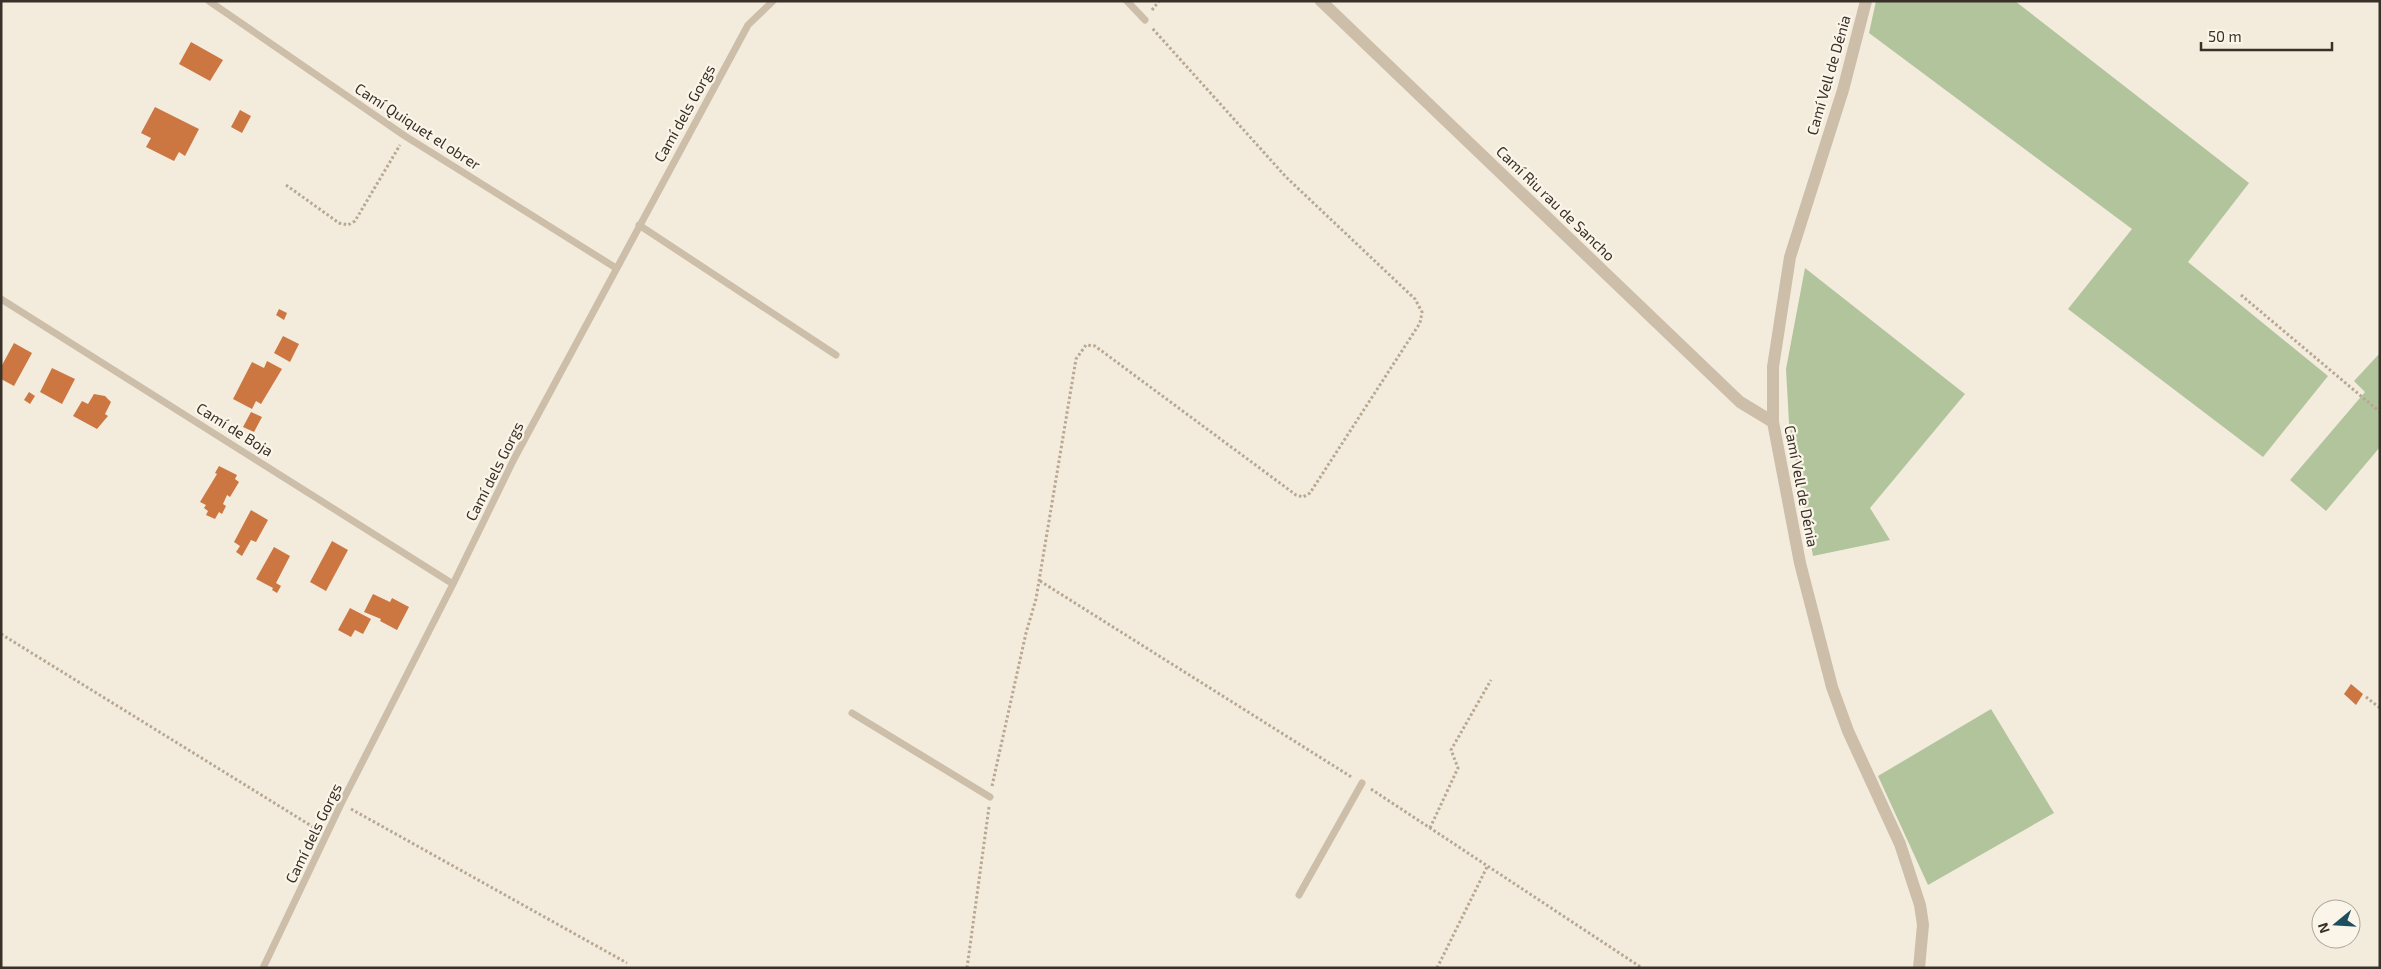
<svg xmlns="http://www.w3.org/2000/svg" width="2381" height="969" viewBox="0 0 2381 969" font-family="'Exo 2',sans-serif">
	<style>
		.green { fill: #b1c49c }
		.building { fill: #cc7742 }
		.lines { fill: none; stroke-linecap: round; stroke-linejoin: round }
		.path { stroke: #b8a892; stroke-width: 3; stroke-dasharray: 2.5 2.5; stroke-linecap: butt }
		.service { stroke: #ccbea8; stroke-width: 7 }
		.minor { stroke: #ccbea8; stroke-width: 12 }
		.labels { text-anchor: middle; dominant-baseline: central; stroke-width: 4.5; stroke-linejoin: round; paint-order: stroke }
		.street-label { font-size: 15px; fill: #393028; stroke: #fbf5e9 }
	</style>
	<rect width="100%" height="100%" fill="#f3ecdd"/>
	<path class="green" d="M1876 1H2015L2249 183 2188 262 2328 376 2263 457 2068 309 2132 229 1869 33Z
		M1805 268 1965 394 1870 508 1890 540 1813 556 1789 423 1786 369Z
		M2380 353V447L2326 511 2290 480 2365 392 2354 381Z
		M1991 709 2054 813 1928 885 1878 776Z"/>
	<path class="building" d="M191 42 223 60 210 81 179 64Z
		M155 107 199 129 185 156 179 152 174 161 146 147 151 138 141 133Z
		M240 110 251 116 242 133 231 127Z
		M279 309 287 313 284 320 276 315Z
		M283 336 299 344 290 362 274 353Z
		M14 343 32 353 14 386 1 379V367Z
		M267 361 282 369 261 404 256 401 252 409 233 399 252 362 264 368Z
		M52 368 75 379 62 404 40 392Z
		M29 392 35 396 30 404 24 400Z
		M94 394 105 396 111 402 105 414 108 416 97 429 73 416 82 401 88 404Z
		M251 412 262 417 254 432 243 427Z
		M219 466 237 475 235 479 239 482 230 497 227 495 223 504 226 506 222 514 219 512 215 519 206 515 208 511 204 508 206 505 200 502 217 474 215 473Z
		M251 510 268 520 256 542 251 540 242 556 236 552 240 546 234 542Z
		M332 541 348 550 326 591 310 582Z
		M274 547 290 556 276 583 281 586 277 593 272 590 273 588 256 579Z
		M373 594 390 602 392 598 409 607 397 630 380 621 381 619 364 612Z
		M350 608 371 619 363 634 355 630 351 637 338 630Z
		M2351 684 2363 694 2356 705 2344 694Z"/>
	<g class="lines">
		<path class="path" d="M1152 10 1159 1
			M286 185 339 223 348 225 355 221 400 145
			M2241 295 2380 412
			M1040 581 1353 778
			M1 634 318 830
			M2366 697 2380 708
			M992 786 1026 633 1036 599 1076 359 1086 345 1095 346 1296 495 1303 497 1310 493 1420 323 1422 312 1415 299 1286 177 1152 28
			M1371 789 1642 968
			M351 809 627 963
			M1430 828 1458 768 1451 750 1491 680
			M967 968 989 807
			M1437 968 1488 865"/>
		<path class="service" d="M209 1 405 136 616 268
			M1127 1 1145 20
			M639 225 836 355
			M1 299 453 584
			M852 713 990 797
			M1299 895 1362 783
			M263 968 341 804 453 584 514 459 748 25 773 1"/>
		<path class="minor" d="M1321 1 1740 402 1773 422
			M1866 1 1843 90 1790 257 1773 367V422L1800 563 1832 687 1848 731 1900 844 1920 905 1923 925 1919 968"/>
	</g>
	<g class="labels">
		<g class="street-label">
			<text transform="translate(1828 75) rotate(-74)">Camí Vell de Dénia</text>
			<text transform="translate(684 113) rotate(-61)">Camí dels Gorgs</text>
			<text transform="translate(418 126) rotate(33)">Camí Quiquet el obrer</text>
			<text transform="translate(1556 203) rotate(44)">Camí Riu rau de Sancho</text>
			<text transform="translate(235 429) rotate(32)">Camí de Boja</text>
			<text transform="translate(494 471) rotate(-63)">Camí dels Gorgs</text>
			<text transform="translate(1802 486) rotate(79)">Camí Vell de Dénia</text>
			<text transform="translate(313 833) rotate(-64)">Camí dels Gorgs</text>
		</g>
	</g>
	<rect width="2381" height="969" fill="none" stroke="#393028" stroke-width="5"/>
	<g transform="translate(2336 924) rotate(252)"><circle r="24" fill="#fbf5e9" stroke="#ada69c"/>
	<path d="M0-4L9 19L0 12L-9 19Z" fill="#1c4f5d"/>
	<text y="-8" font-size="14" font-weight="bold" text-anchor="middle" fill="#393028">N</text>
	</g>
	<path d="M2201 42v8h131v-8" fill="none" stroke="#393028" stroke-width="2.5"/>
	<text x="2208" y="42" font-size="15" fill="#393028" stroke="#fbf5e9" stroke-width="4" paint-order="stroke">50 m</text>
</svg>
